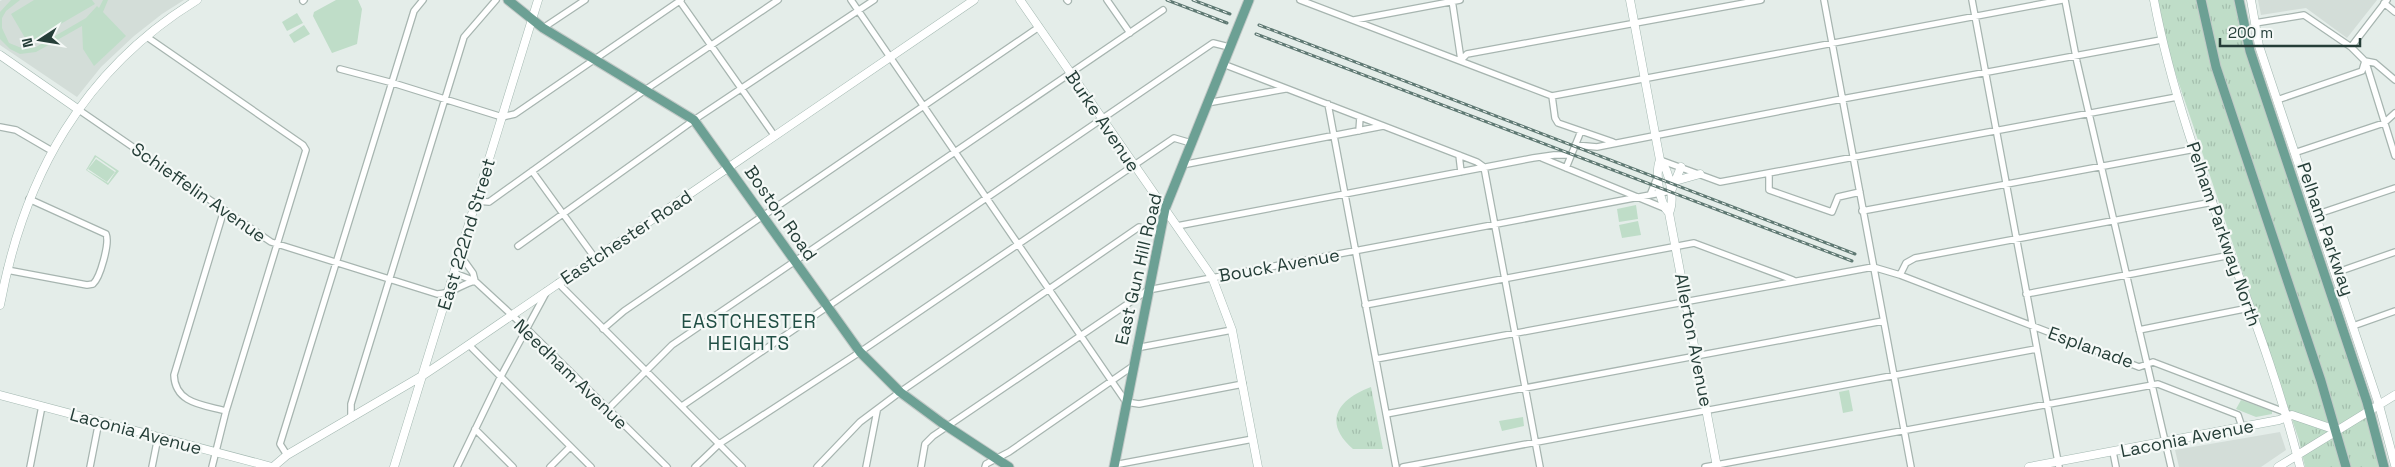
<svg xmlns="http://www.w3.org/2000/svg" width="2395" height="467" viewBox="0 0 2395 467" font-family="'Space Grotesk',sans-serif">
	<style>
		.built { fill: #d3ddd8 }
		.grass { fill: #bfddc8; fill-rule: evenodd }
		.park { fill: url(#park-tufts) }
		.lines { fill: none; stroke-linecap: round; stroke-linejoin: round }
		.street-casing { stroke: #a7b5b0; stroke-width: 8 }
		.secondary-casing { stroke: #a3b8b1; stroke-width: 9 }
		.primary-casing { stroke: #c2c9c7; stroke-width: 11 }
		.street { stroke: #fff; stroke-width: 5.5 }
		.secondary { stroke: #fff; stroke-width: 8 }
		.primary { stroke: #6ca094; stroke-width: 9 }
		.rail-casing { stroke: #5f7973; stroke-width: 3 }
		.rail { stroke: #f5f9f7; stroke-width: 1; stroke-dasharray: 4; stroke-linecap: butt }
		.labels { text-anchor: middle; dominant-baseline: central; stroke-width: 4.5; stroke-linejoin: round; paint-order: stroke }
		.street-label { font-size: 18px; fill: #253e38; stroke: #f5f9f7 }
		.neighbourhood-label { font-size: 19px; letter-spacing: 1px; fill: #214f45; stroke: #f5f9f7 }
	</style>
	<defs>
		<pattern id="park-tufts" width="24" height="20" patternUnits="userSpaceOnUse" patternTransform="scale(1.25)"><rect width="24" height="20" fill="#bfddc8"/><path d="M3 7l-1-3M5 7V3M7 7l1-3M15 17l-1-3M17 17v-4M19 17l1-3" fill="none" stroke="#a4bfad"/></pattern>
	</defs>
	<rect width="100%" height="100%" fill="#e4ede9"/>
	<path class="built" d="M2 0H184L162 14 134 36 101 67 77 97 0 45V1Z
		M2258 0H2377L2347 38 2306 8 2261 15Z
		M2280 432 2286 450 2261 467H2179L2175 450Z"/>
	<path class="grass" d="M11 0H20L6 11 2 18V28L9 43 24 49 36 47 86 18 97 6 99 8 103 0H108L103 12 126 36 94 66 83 49 82 26 36 52 20 54 10 49 0 39V12Z
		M34 0H92L95 4 28 43 11 14Z
		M336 0H358L362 9 357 44 332 53 313 16 314 12Z
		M297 13 303 23 287 31 282 22Z
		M304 25 310 34 294 43 289 35Z
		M95 155 119 171 108 185 86 170ZM96 157 116 171 108 183 87 170Z
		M96 159 115 172 107 182 88 169Z
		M1636 205 1638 219 1619 222 1617 209Z
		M1638 221 1641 235 1622 238 1619 225Z
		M1849 390 1853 411 1843 413 1839 392Z
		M2241 400 2272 411V414L2256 417 2236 409Z
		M1523 417 1524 426 1502 431 1499 421Z"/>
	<path class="park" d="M2158 0H2234L2244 47 2362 401 2380 467H2305L2299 440 2168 51Z
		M1371 387 1383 449H1353C1322 422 1338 399 1371 387Z"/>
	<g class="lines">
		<defs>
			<path id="street" d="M679 0 774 135
				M851 0 1126 402 1139 404 1243 384
				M1067 0 1068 1
				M1107 0 1130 33
				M1300 0 1552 96
				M1452 0 1461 60
				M1824 0 1911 467
				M1972 0 2059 467
				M2065 0 2077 62 2171 467
				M303 1 304 0
				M2384 3 2395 12
				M1354 20 1460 0
				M2255 23 2304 15 2351 47 2365 61 2375 63 2395 80
				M543 28 585 0
				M147 37 303 145 306 150 226 411 212 467
				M2351 47 2387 0
				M1461 60 1467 54 1761 0
				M2366 63 2395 156
				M1223 64 1477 162 1484 167 1540 467
				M340 69 393 83 502 117 515 114 681 0
				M1552 96 2062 0
				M1552 96 1555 118 1558 123 1613 142
				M2277 100 2362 71 2365 61
				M1207 103 1285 89
				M1328 104 1396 467
				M79 110 271 242 437 294C453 294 461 284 475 281
				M0 127 16 130 52 151
				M1359 131 1360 117
				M1575 145 1597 147 1842 99 2161 40
				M2294 153 2384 123 2395 113
				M1459 155 1461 172
				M1542 158 1664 208
				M1660 160 1720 182 2177 97
				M1182 165 1383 126
				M1566 168 1581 131
				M532 171 595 258
				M1769 173V190L1832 212 1838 197 1860 192
				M1650 195 1657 178
				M476 201 489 202 645 90 778 0
				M224 210 174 375C175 404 204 405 226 411
				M1862 211 2195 149
				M2315 215 2395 188
				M1177 226 1533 158 1554 155H1571
				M518 246 694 120 874 0
				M460 255 473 273 475 281
				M7 270 87 285 93 284C100 278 110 243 106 234L29 199
				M454 273 475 281 527 329 667 467
				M2335 273 2395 252
				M1900 275 1906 263 1915 258 2213 202
				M558 283 742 467
				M2026 294 2231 255
				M1365 305 1694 243 1793 280
				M2353 326 2395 311
				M603 329 624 311 1039 27
				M2139 330 2249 308
				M469 345 591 467
				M1136 348 1232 330
				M1376 359 1873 267 1900 275 2139 367 2153 362 2287 413
				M682 406 1213 43 1229 47
				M608 409 672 345 1163 10
				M1386 414 1883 321
				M351 418V404L464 37 496 0
				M475 429 513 467
				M2113 452 2116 467
				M287 455 280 444 414 11 423 0
				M1114 465 1253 439
				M30 467 42 406
				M90 467 99 421
				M152 467 158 437
				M457 467 500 378 547 291
				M550 467 570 447
				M695 467 719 444 860 352 1174 138 1191 143
				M817 467 860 422 900 392 1139 227 1160 233
				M866 467 877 411
				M921 467 925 444 933 436 1148 290 1671 191
				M985 467 986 464 1009 452 1133 366
				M1403 467 2036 349
				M1705 467 2158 384 2238 415 2242 427"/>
			<path id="secondary" d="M1020 0 1212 277 1232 330 1258 467
				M1630 0 1660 160C1670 171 1675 200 1669 213
				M2154 0C2184 160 2261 309 2300 467
				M2251 0 2259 46 2379 405 2395 465
				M0 55 79 110
				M1660 160C1655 173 1659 203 1669 213L1717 467
				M1675 181 1700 174
				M1671 191 1681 167
				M0 305C24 176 83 70 197 0
				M0 395 272 467
				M273 467 287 455 422 376 458 352 974 0
				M394 467 538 0
				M2029 467 2279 420 2292 415 2336 430
				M2278 467 2395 395"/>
			<path id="primary" d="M508 0 543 28 694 120 860 352 900 392 942 423 1009 467
				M2201 0 2216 67 2321 381 2346 467
				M2239 0 2250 51 2367 402 2384 467
				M1114 467 1165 209 1249 0"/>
		</defs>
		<use href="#street" class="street-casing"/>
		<use href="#secondary" class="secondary-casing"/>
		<use href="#primary" class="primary-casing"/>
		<use href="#street" class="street"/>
		<use href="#secondary" class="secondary"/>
		<use href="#primary" class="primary"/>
		<defs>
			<path id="rail" d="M1167 0 1227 23
				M1193 0 1230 14
				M1259 25 1855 254
				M1256 34 1852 261"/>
		</defs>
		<use href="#rail" class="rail-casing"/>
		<use href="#rail" class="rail"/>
	</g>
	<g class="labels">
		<g class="street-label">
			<text transform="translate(1103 121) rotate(56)">Burke Avenue</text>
			<text transform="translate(199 192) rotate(35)">Schieffelin Avenue</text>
			<text transform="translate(781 213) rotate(55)">Boston Road</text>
			<text transform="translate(2326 229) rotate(71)">Pelham Parkway</text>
			<text transform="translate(466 234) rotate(-73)">East 222nd Street</text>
			<text transform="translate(2224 234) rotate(71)">Pelham Parkway North</text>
			<text transform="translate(626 237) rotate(-34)">Eastchester Road</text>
			<text transform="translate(1279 265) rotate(-10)">Bouck Avenue</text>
			<text transform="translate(1138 269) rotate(-77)">East Gun Hill Road</text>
			<text transform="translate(1694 340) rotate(79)">Allerton Avenue</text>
			<text transform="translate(2091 347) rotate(20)">Esplanade</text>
			<text transform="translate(571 374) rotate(44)">Needham Avenue</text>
			<text transform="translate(136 431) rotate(15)">Laconia Avenue</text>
			<text transform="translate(2187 438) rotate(-11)">Laconia Avenue</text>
		</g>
		<g class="neighbourhood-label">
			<text x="749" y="321">EASTCHESTER<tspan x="749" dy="22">HEIGHTS</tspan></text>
		</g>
	</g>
	<g transform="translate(40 40) rotate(258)" stroke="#f5f9f7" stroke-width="4" paint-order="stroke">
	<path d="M0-4L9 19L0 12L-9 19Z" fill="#253e38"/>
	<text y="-8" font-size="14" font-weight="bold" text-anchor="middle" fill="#253e38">N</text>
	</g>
	<path d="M2220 38v8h140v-8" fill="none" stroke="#253e38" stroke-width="2.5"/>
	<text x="2228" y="38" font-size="15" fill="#253e38" stroke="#f5f9f7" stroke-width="4" paint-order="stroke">200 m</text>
</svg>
